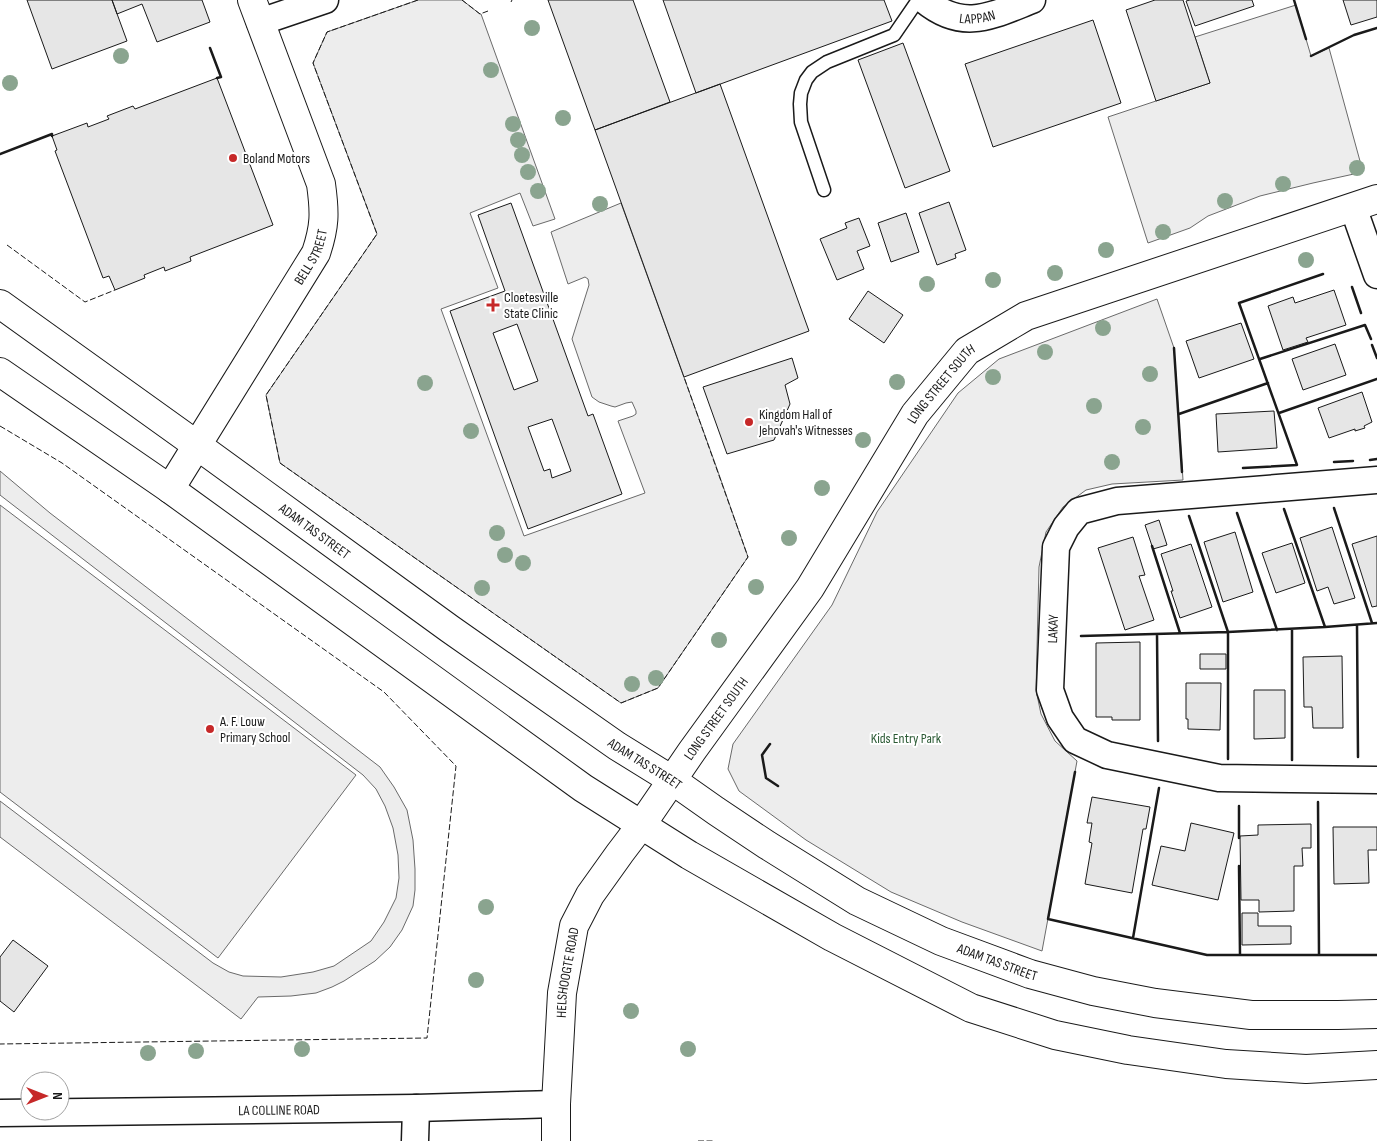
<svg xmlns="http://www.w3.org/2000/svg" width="1377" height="1141" viewBox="0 0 1377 1141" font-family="'Sofia Sans Condensed',sans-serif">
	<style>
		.built { fill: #ededed; stroke: #6a6a6a }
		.building { fill: #e6e6e6; stroke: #1a1a1a; fill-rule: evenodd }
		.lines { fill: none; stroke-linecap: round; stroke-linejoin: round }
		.lane-casing { stroke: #1a1a1a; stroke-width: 15 }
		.street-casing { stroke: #1a1a1a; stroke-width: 29 }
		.secondary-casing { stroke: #1a1a1a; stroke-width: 30 }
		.primary-casing { stroke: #1a1a1a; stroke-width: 30 }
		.lane { stroke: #fff; stroke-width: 12 }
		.street { stroke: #fff; stroke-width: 26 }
		.secondary { stroke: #fff; stroke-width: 28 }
		.primary { stroke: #fff; stroke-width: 28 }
		.fence { stroke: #1a1a1a; stroke-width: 1; stroke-dasharray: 6 2.5; stroke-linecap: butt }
		.wall { stroke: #1a1a1a; stroke-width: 2.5 }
		.tree { fill: #8aa48f }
		.poi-dot { fill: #c62828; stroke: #fff; stroke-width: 2 }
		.labels { text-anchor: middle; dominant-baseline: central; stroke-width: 4; stroke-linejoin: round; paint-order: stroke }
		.street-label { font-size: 14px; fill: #1a1a1a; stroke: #fff }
		.poi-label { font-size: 14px; fill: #1a1a1a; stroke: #fff; text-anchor: start }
		.park-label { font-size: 14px; fill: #2b5a34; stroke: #fff }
	</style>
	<rect width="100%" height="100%" fill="#fff"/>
	<path class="built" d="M418 0H462L480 14H481L555 219 533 226 520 193 470 213 498 288 441 309 524 536 645 493 618 421 633 416 636 414V411L632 402 626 403 615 407 611 406 599 402 592 397 572 339 589 285 588 279 585 277 568 284 551 232 621 203 716 466 748 557 658 688 621 703 280 463 266 395 377 234 313 63 327 32Z
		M1296 5 1311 56 1329 48 1363 172 1313 183 1260 196 1208 216 1190 228 1148 243 1108 117 1210 83 1195 37Z
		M1157 299 1174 348 1183 480 1112 484 1086 490 1063 507 1046 532 1039 567 1036 690 1041 714 1055 741 1077 761 1042 951 962 922 891 892 806 840 739 791 728 769 733 744 832 605 877 512 958 393 999 359Z
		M0 471 50 513 380 767 394 787 407 810 413 840 415 869V890L413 906 402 930 390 947 375 961 344 981 332 987 316 993 291 996 258 997 241 1019 0 837V801L213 963 229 972 243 976 281 977 313 972 334 966 371 941 384 922 396 898 399 878 398 855 393 828 385 806 376 789 363 775 0 495Z
		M0 505 356 775 218 958 0 792Z"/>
	<path class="building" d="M27 0H112L127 41 52 69Z
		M112 0H202L210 22 157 42 142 4 117 14Z
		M548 0H633L670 102 595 130Z
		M663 0H884L892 21 696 93Z
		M1155 0H1183L1210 83 1156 101 1126 10Z
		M1190 0H1252L1254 6 1195 26 1186 1Z
		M1343 0H1377V17L1351 25Z
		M1093 20 1121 103 993 147 965 64Z
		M903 43 950 171 905 188 858 60Z
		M217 78 273 225 190 257 191 261 165 271 164 267 144 275 145 278 115 290 109 276 103 278 55 151 57 150 52 136 87 123 88 127 109 119 107 116 133 106 135 109Z
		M720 84 809 331 684 377 595 130Z
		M949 202 966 250 955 254 956 258 937 265 919 213Z
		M511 203 588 416 593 414 622 494 528 529 450 311 505 291 478 215ZM517 324 538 381 514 390 493 333ZM552 419 571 471 552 478 550 469 544 471 528 427Z
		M906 213 919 252 891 262 878 223Z
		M859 218 870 246 857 251 864 269 837 280 820 239 847 228 845 223Z
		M1334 290 1346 325 1306 338 1308 342 1283 350 1268 306 1293 297 1295 303Z
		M868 291 903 315 884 343 849 319Z
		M1241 323 1254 359 1199 378 1186 341Z
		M1335 344 1346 375 1303 390 1292 359Z
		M792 358 798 378 785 385 790 404 774 440 727 454 703 387Z
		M1362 392 1372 422 1364 426 1365 428 1355 431V429L1329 438 1318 408Z
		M1274 411 1277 448 1218 452 1216 414Z
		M1159 520 1167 545 1153 549 1145 525Z
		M1332 527 1355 598 1334 604 1328 587 1317 591 1300 538Z
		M1235 532 1253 592 1223 602 1204 542Z
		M1377 536V606L1372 607 1352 544Z
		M1133 537 1145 575 1139 576 1154 620 1125 630 1098 548Z
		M1292 543 1305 583 1276 593 1262 553Z
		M1191 544 1212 607 1180 618 1171 591H1173L1161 554Z
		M1140 642V720H1112V717H1096V643Z
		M1200 654H1226V669H1200Z
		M1342 656 1343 728H1313L1312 707H1304L1303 657Z
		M1186 683H1221L1220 730 1188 729V719H1186Z
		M1254 690H1285V738L1254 739Z
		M1092 797 1150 807 1146 829H1143L1132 893 1085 884 1092 843 1089 842 1092 823H1087Z
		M1191 823 1234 833 1218 900 1152 885 1161 846 1185 851Z
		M1311 824V848H1302L1303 866H1294V911L1259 912V900H1241L1240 836 1258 835V825Z
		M1333 827H1377V850H1368L1369 883 1334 884Z
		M1242 913H1258V926H1291V944L1242 945Z
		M13 940 48 966 14 1012 0 1001V957Z"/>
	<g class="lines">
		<defs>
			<path id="lane" d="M824 190 801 122 800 104 801 93 806 80 812 72 827 62 894 35 918 0"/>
			<g id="street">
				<path id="s1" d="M924 0C963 32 991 16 1032 0"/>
				<path d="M260 22 325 0"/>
				<path d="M1353 207 1377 275"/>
				<path d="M1377 480 1117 501 1079 511 1066 527 1056 547 1050 690 1060 718 1075 740 1107 755 1219 778 1377 780"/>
				<path id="s2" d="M0 1113 416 1108 556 1104"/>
				<path d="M415 1141 416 1108"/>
			</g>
			<g id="secondary">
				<path id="s3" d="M170 489 316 253C325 226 325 213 321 184L252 0"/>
				<path id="s4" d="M556 1141V1104L562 993 574 926 590 895 620 853 642 824 692 751 810 588 915 414 967 351 1026 316 1377 199"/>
			</g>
			<g id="primary">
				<path id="s5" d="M0 304 198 446 450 629 617 746 672 780 716 811 767 845 857 901 941 941 1030 974 1093 991 1155 1003 1251 1015H1338L1377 1014"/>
				<path d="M0 372 170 489 583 788 689 855 832 937 971 1008 1055 1035 1128 1050 1226 1064 1306 1069 1377 1065"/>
			</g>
		</defs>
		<use href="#lane" class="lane-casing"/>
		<use href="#street" class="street-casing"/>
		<use href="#secondary" class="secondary-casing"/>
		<use href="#primary" class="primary-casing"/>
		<use href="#lane" class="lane"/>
		<use href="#street" class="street"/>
		<use href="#secondary" class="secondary"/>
		<use href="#primary" class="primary"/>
		<path class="fence" d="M418 0 327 32 313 63 377 234 266 395 280 463 621 703 658 688 748 557 684 377
			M462 0 480 14 488 11
			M511 2 512 0
			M7 245 85 302 115 290
			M0 426 62 463 384 692 456 766 427 1038 0 1044
			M698 1141H713"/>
		<path class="wall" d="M1294 0 1306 39
			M210 48 221 77 217 78
			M1311 56 1354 35 1377 28
			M0 154 52 134V136
			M1352 287 1361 313
			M1372 345 1377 358
			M1174 348 1182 472
			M1260 359 1365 325 1371 339
			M1279 413 1377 379
			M1179 414 1268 383
			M1370 460 1377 459
			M1334 462 1353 461
			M1243 468 1297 465 1239 303 1323 274
			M1334 508 1372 623
			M1284 509 1325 627
			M1237 513 1277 630
			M1189 516 1228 632V759
			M1152 546 1180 633
			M1357 625 1358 757
			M1292 629V760
			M1157 634 1158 741
			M1081 636 1228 632 1325 627 1377 623
			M770 744 762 755 766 778 778 786
			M1075 772 1048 919 1207 955H1377
			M1318 802 1319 955
			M1239 806V838
			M1239 866 1240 955
			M1133 938 1159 788"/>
	</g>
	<g class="tree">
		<circle cx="532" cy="28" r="8"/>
		<circle cx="121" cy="56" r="8"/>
		<circle cx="491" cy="70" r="8"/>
		<circle cx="10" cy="83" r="8"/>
		<circle cx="563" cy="118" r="8"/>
		<circle cx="513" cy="124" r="8"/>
		<circle cx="518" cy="140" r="8"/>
		<circle cx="522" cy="155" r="8"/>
		<circle cx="1357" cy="168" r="8"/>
		<circle cx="528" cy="172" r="8"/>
		<circle cx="1283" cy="184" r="8"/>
		<circle cx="538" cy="191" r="8"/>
		<circle cx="1225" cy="201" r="8"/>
		<circle cx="600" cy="204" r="8"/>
		<circle cx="1163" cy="232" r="8"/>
		<circle cx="1106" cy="250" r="8"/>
		<circle cx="1306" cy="260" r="8"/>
		<circle cx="1055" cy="273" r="8"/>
		<circle cx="993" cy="280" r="8"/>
		<circle cx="927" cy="284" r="8"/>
		<circle cx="1103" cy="328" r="8"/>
		<circle cx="1045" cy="352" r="8"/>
		<circle cx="1150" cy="374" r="8"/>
		<circle cx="993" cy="377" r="8"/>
		<circle cx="897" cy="382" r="8"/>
		<circle cx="425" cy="383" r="8"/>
		<circle cx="1094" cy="406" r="8"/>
		<circle cx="1143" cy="427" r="8"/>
		<circle cx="471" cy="431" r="8"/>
		<circle cx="863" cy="440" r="8"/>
		<circle cx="1112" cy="462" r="8"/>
		<circle cx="822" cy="488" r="8"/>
		<circle cx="497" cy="533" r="8"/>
		<circle cx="789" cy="538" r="8"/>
		<circle cx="505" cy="555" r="8"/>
		<circle cx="523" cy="563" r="8"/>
		<circle cx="756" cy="587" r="8"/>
		<circle cx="482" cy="588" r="8"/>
		<circle cx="719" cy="640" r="8"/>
		<circle cx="656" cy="678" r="8"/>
		<circle cx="632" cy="684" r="8"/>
		<circle cx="486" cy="907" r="8"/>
		<circle cx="476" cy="980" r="8"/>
		<circle cx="631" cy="1011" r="8"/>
		<circle cx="302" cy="1049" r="8"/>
		<circle cx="688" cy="1049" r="8"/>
		<circle cx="196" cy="1051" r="8"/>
		<circle cx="148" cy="1053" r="8"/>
	</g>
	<g class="poi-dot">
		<circle cx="233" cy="158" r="5"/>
		<path d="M490.5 297.5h5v5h5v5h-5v5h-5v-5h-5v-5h5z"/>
		<circle cx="749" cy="422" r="5"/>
		<circle cx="210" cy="729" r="5"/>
	</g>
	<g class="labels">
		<g class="street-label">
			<text stroke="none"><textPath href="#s1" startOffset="58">LAPPAN</textPath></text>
			<text stroke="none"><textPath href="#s3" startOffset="272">BELL STREET</textPath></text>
			<text stroke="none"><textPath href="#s4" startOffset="872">LONG STREET SOUTH</textPath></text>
			<text stroke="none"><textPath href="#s5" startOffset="388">ADAM TAS STREET</textPath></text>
			<text transform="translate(1053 629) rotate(-88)">LAKAY</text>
			<text stroke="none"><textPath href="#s4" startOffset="468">LONG STREET SOUTH</textPath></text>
			<text stroke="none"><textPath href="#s5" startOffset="792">ADAM TAS STREET</textPath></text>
			<text stroke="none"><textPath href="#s5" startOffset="1198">ADAM TAS STREET</textPath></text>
			<text stroke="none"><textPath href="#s4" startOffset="169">HELSHOOGTE ROAD</textPath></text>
			<text stroke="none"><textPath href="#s2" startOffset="279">LA COLLINE ROAD</textPath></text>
		</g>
		<g class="poi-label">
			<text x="243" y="158">Boland Motors</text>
			<text x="504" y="297">Cloetesville<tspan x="504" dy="16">State Clinic</tspan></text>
			<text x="759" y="414">Kingdom Hall of<tspan x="759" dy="16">Jehovah's Witnesses</tspan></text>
			<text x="220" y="721">A. F. Louw<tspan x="220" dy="16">Primary School</tspan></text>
		</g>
		<g class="park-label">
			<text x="906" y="738">Kids Entry Park</text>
		</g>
	</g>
	<g transform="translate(45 1096) rotate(90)"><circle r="24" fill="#ffffff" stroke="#a3a3a3"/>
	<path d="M0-4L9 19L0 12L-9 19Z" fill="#c62828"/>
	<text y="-8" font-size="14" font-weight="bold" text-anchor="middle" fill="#1a1a1a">N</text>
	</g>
</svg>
